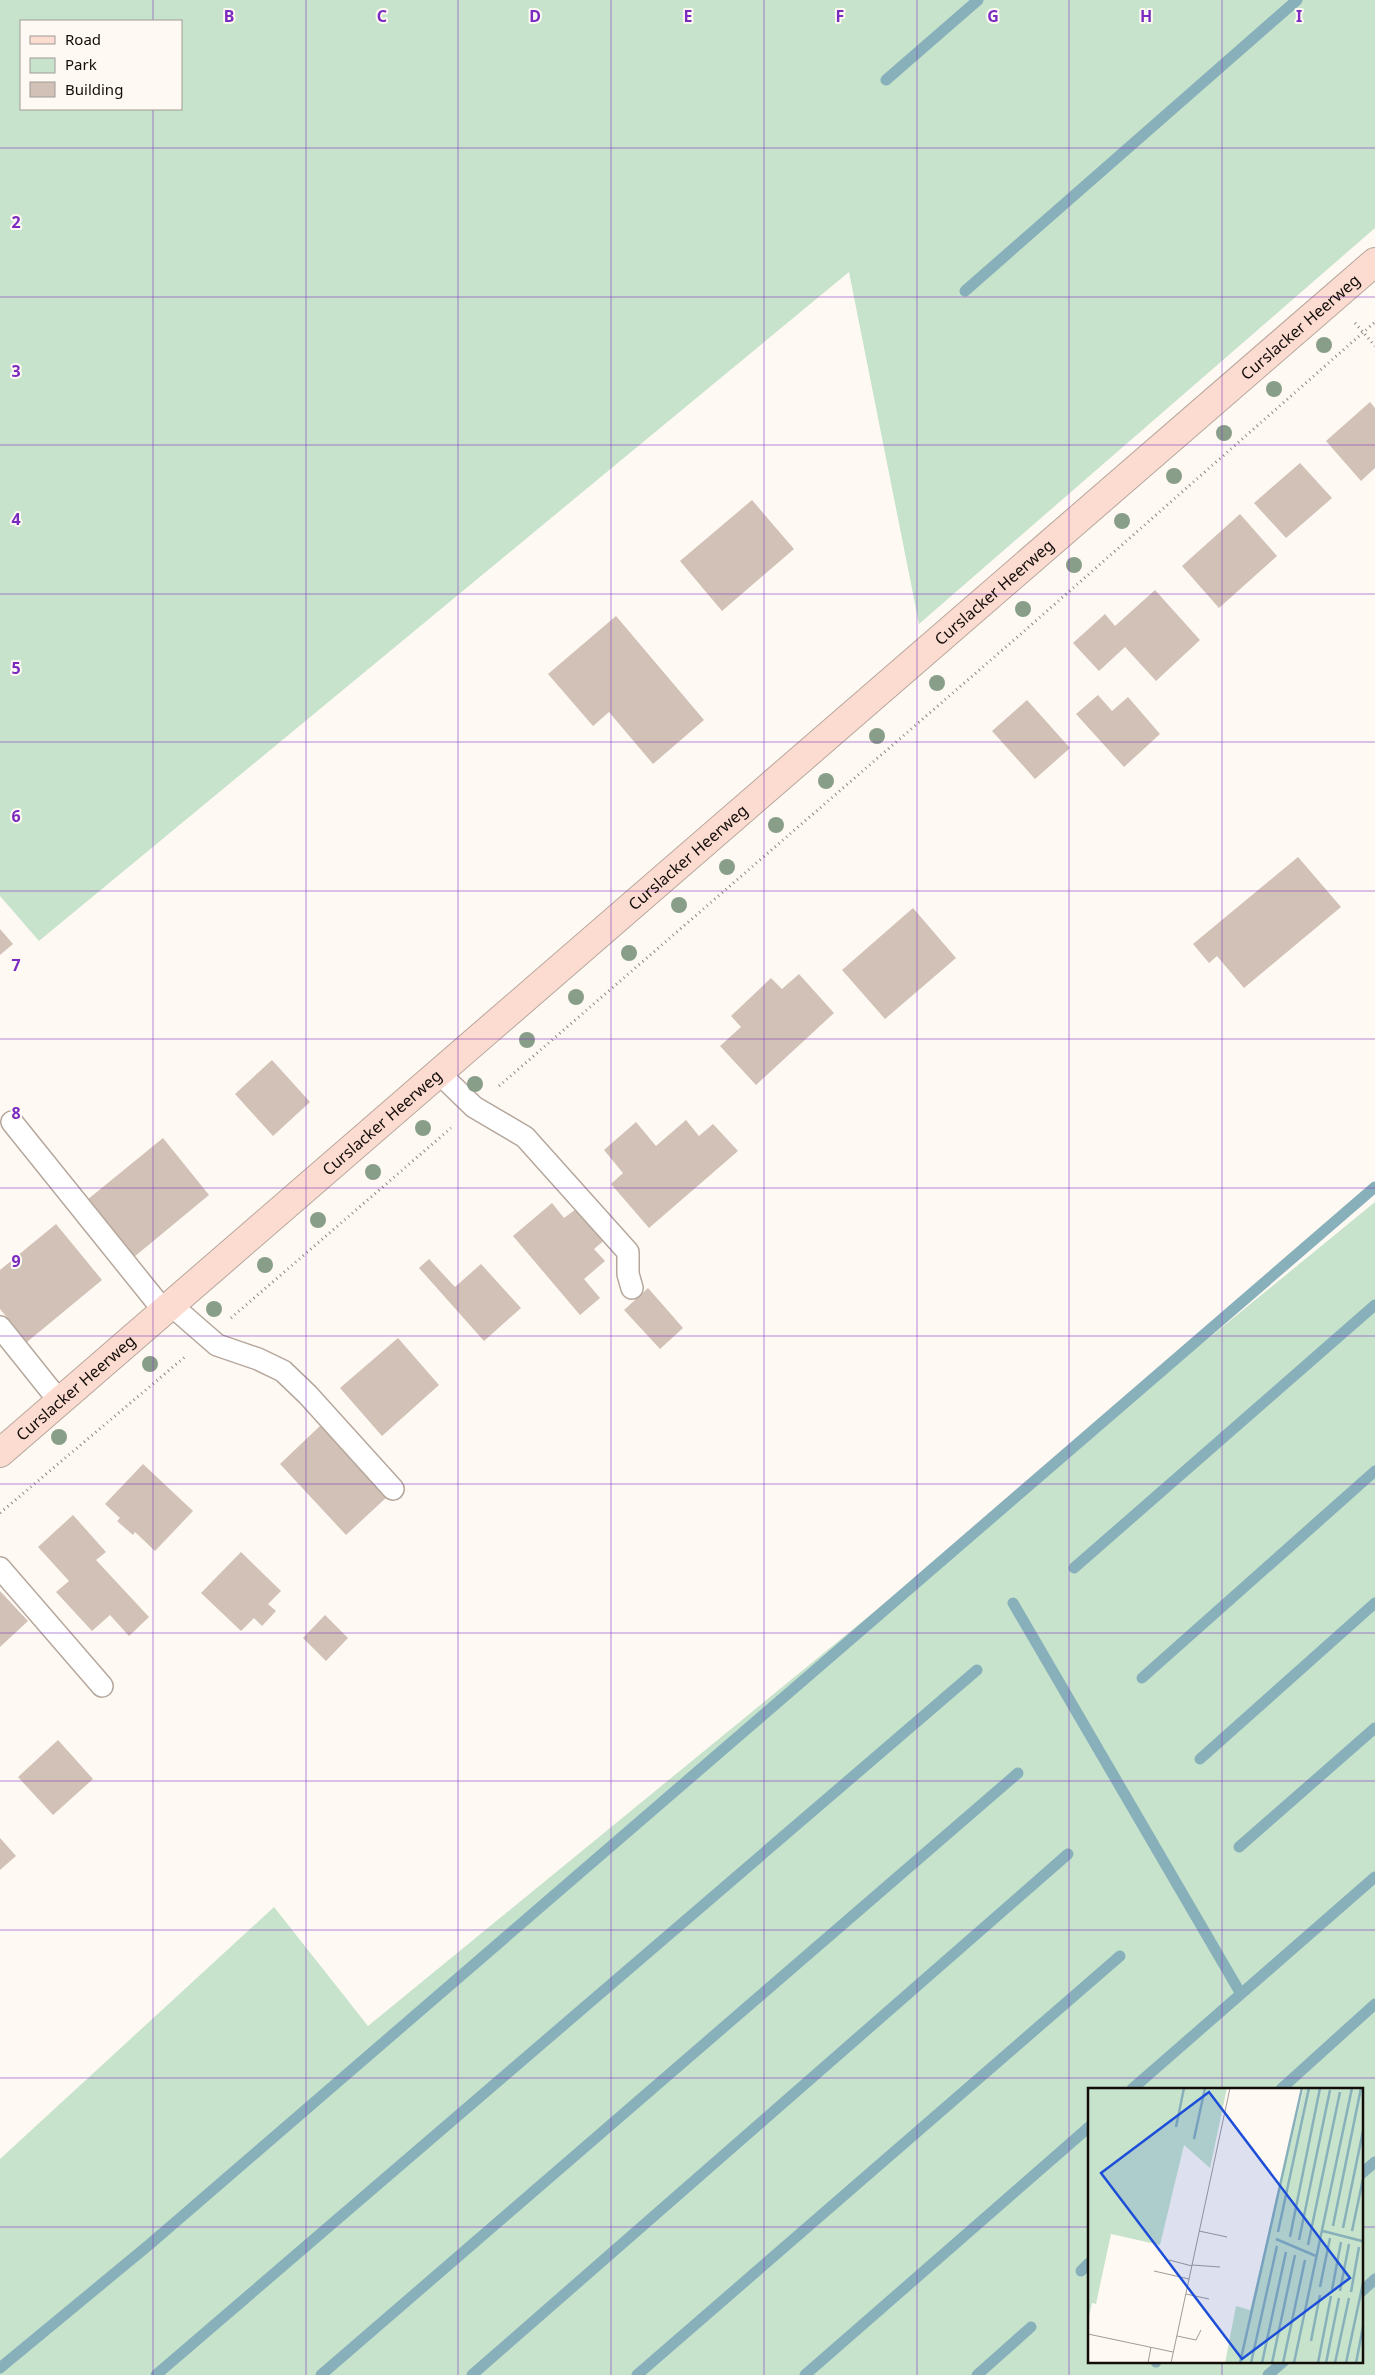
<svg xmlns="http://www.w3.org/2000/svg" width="1375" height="2375" viewBox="0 0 1375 2375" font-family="'Noto Sans',sans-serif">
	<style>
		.green { fill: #c7e3cc; fill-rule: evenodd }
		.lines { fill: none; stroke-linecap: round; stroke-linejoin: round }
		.stream { stroke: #88b0ba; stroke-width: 11 }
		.building { fill: #d1c1b6 }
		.service-casing { stroke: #b6a79c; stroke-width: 24 }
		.secondary-casing { stroke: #b6a79c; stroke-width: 30 }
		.path { stroke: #8e8984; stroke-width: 3; stroke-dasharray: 1 4; stroke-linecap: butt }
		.service { stroke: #fff; stroke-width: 21 }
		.secondary { stroke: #fcdbd0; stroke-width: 28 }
		.tree { fill: #889e89 }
		.grid { fill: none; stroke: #7b2cbf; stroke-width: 1; stroke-opacity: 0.55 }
		.labels { text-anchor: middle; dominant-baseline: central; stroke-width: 4; stroke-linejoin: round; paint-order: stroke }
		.street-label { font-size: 16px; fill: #120d09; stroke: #fff9f4 }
		.inset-river { fill: none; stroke: #88b0ba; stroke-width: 2.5 }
		.inset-road { fill: none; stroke: #a09b96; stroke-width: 1 }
		.view { fill: #1d4ed8; fill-opacity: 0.15; stroke: #1d4ed8; stroke-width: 2.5 }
		.inset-edge { fill: none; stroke: #120d09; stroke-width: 2.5 }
		.grid-label { font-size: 16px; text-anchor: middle; font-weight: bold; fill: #7b2cbf; stroke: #fff9f4; stroke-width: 4; stroke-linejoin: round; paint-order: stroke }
	</style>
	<rect width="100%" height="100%" fill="#fff9f4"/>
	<path class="green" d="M0 0H1375V228L919 624 849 272 39 941 0 896ZM21 21H181V109H21Z
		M1375 1202V2375H0V2159L274 1907 368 2026ZM1089 2089H1361V2361H1089Z"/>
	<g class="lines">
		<path class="stream" d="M886 80 978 0
			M965 291 1297 0
			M1074 1568 1375 1305
			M1013 1603 1241 1994
			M1142 1678 1375 1471
			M1200 1759 1375 1603
			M1239 1847 1375 1728
			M1132 2089 1375 1877
			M1281 2089 1375 2004
			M1361 2174 1375 2162
			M1081 2271 1089 2263
			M1361 2292 1375 2279
			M1156 2362V2361
			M0 2368 150 2244 1375 1187
			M156 2375 977 1670
			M321 2375 1018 1773
			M472 2375 1068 1854
			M637 2375 1120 1956
			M805 2375 1089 2127
			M977 2375 1031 2327
			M1268 2375 1284 2361"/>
	</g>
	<path class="building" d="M1370 402 1375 408V468L1361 481 1326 441Z
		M1300 463 1332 498 1286 538 1254 503Z
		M752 500 794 549 722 611 680 561Z
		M1240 514 1277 556 1219 608 1182 566Z
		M1155 590 1200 640 1156 681 1125 647 1099 671 1073 643 1105 614 1115 626Z
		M616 616 704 720 653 764 609 712 593 726 548 674Z
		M1098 695 1112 711 1128 697 1160 734 1124 767 1076 714Z
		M1027 700 1070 748 1035 779 992 731Z
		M1298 857 1341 907 1244 988 1217 956 1209 963 1193 944Z
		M913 908 956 958 885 1019 842 970Z
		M0 929 13 944 0 955Z
		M799 974 834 1013 756 1085 720 1046 741 1027 731 1016 771 978 782 989Z
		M272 1060 310 1102 273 1136 235 1094Z
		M686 1120 699 1136 713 1124 738 1151 649 1228 611 1184 623 1173 604 1150 636 1122 656 1146Z
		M163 1138 209 1195 134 1257 87 1200Z
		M552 1203 564 1218 580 1206 607 1238 594 1249 605 1261 584 1279 600 1298 580 1315 513 1236Z
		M56 1224 102 1280 27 1342 0 1309V1270Z
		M429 1259 455 1287 481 1264 521 1308 484 1341 419 1268Z
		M648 1288 683 1328 660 1349 624 1310Z
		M398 1338 439 1385 382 1436 340 1388Z
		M321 1425 388 1496 346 1535 280 1464Z
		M143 1464 193 1511 155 1551 135 1532 133 1535 117 1521 120 1518 105 1504Z
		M73 1515 106 1552 96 1560 149 1617 129 1636 110 1615 92 1631 56 1592 69 1581 38 1547Z
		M241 1552 281 1591 268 1604 276 1611 262 1626 254 1618 241 1631 201 1593Z
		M0 1591 28 1621 0 1647Z
		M325 1615 348 1638 326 1661 303 1638Z
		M58 1740 93 1779 53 1815 18 1777Z
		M0 1838 16 1856 0 1870Z"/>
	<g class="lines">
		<defs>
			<path id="service" d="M439 1073 474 1107 525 1137 628 1252V1274L632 1288
				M12 1122 164 1311
				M171 1305 217 1345 258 1359 283 1371 308 1395 393 1489
				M0 1327 60 1402
				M0 1568 102 1686"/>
			<g id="secondary">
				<path id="s1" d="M0 1453 1375 262"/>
			</g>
		</defs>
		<use href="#service" class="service-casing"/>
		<use href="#secondary" class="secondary-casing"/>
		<path class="path" d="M1355 323 1375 346
			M499 1086 1022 633 1375 322
			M231 1318 451 1128
			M0 1513 186 1356"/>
		<use href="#service" class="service"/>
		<use href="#secondary" class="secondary"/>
	</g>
	<g class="tree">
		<circle cx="1324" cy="345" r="8"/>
		<circle cx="1274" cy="389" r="8"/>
		<circle cx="1224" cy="433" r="8"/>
		<circle cx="1174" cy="476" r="8"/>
		<circle cx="1122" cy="521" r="8"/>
		<circle cx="1074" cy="565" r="8"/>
		<circle cx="1023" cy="609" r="8"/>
		<circle cx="937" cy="683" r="8"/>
		<circle cx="877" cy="736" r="8"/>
		<circle cx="826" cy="781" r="8"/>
		<circle cx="776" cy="825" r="8"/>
		<circle cx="727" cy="867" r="8"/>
		<circle cx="679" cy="905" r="8"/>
		<circle cx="629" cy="953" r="8"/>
		<circle cx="576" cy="997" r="8"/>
		<circle cx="527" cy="1040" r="8"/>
		<circle cx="475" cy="1084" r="8"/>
		<circle cx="423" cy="1128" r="8"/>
		<circle cx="373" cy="1172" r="8"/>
		<circle cx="318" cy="1220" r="8"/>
		<circle cx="265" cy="1265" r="8"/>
		<circle cx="214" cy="1309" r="8"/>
		<circle cx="150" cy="1364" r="8"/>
		<circle cx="59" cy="1437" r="8"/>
	</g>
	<path class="grid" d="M153 0V21M306 0V2375M458 0V2375M611 0V2375M764 0V2375M917 0V2375M1069 0V2375M1222 0V2089M153 109V2375M0 148H1375M0 297H1375M0 445H1375M0 594H1375M0 742H1375M0 891H1375M0 1039H1375M0 1188H1375M0 1336H1375M0 1484H1375M0 1633H1375M0 1781H1375M0 1930H1375M0 2078H1375M0 2227H1089M1361 2227H1375M1222 2361V2375"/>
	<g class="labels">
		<g class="street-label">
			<text stroke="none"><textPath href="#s1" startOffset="1720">Curslacker Heerweg</textPath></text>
			<text stroke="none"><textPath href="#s1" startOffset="1315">Curslacker Heerweg</textPath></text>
			<text stroke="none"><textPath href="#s1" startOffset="910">Curslacker Heerweg</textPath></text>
			<text stroke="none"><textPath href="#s1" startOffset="505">Curslacker Heerweg</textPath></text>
			<text stroke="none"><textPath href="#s1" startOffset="100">Curslacker Heerweg</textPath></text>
		</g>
	</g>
	<g transform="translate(1088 2088)">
		<rect width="275" height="275" fill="#fff9f4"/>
		<path d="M0 0H139L122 80 96 57 72 157 23 146 8 216 4 215 0 233ZM216 0H275V275H137L148 218 162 222Z" fill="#c7e3cc"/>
		<path class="inset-river" d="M88 39 96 0M106 51 117 0M245 138 273 0M255 140 275 43M235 143 274 153M264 143 275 91M190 144 221 0M202 149 232 0M188 151 228 168M211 152 242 2M220 157 252 4M232 199 242 150M244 202 253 154M252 203 261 156M263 204 271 159M223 253 232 207M152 275 214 0M163 275 189 158M174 275 198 164M184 275 207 167M195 275 217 172M206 275 264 0M230 275 243 208M238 275 251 210M247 275 261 210M258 275 275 195M268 275 275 239"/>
		<path class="inset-road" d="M111 143 139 149M81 172 104 178M104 177 132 179M66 183 101 191M98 206 121 211M0 246 85 264M89 248 108 252 113 242M60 275 63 259M83 275 142 0"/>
		<path class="view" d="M121 4 262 190 154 271 13 85Z"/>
		<rect width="275" height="275" class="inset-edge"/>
	</g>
	<g class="grid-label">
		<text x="229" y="22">B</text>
		<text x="382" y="22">C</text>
		<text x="535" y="22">D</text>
		<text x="688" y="22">E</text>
		<text x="840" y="22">F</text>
		<text x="993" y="22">G</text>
		<text x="1146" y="22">H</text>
		<text x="1299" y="22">I</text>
		<text x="16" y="228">2</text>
		<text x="16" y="377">3</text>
		<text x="16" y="525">4</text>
		<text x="16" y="674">5</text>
		<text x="16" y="822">6</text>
		<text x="16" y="971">7</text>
		<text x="16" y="1119">8</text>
		<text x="16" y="1267">9</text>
	</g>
	<rect x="20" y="20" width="162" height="90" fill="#fff9f4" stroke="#a09b96"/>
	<rect x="30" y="36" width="25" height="8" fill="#fcdbd0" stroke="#a09b96"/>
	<text x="65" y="45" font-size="15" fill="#120d09">Road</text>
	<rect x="30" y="58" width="25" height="15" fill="#c7e3cc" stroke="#a09b96"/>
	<text x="65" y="70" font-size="15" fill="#120d09">Park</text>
	<rect x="30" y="82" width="25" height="15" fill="#d1c1b6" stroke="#a09b96"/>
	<text x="65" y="95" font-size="15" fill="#120d09">Building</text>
</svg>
